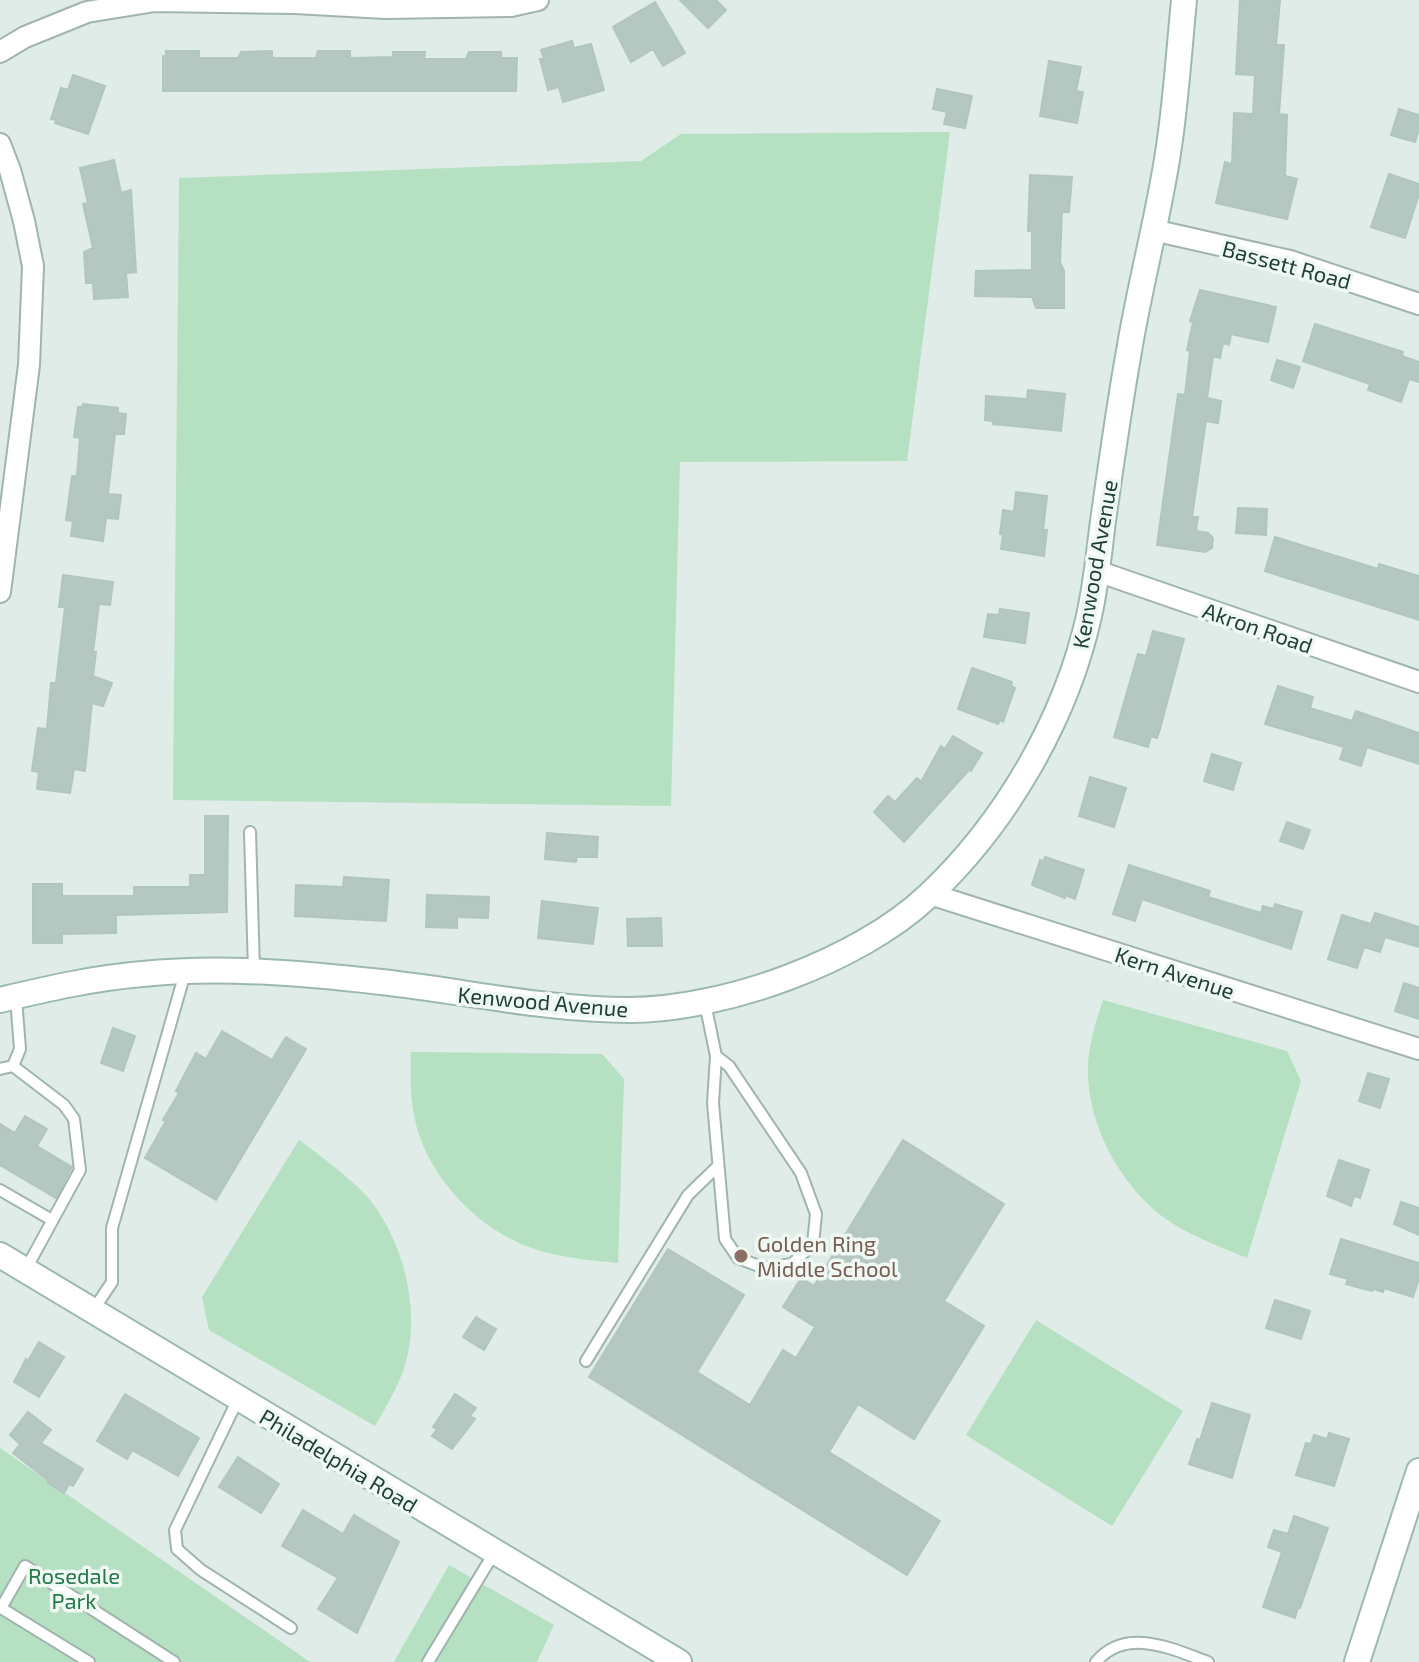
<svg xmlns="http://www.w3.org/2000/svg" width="1419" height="1662" viewBox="0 0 1419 1662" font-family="'Exo 2',sans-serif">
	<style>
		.green { fill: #b5e0c2 }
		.building { fill: #b4c7c0; stroke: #b1c6be; stroke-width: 2 }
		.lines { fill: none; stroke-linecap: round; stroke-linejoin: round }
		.lane-casing { stroke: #a1b4af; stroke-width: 14 }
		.street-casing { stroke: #a1b4af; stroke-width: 24 }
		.secondary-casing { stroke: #9cb9b0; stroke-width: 28 }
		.lane { stroke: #fff; stroke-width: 10 }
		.street { stroke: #fff; stroke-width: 20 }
		.secondary { stroke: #fff; stroke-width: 24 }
		.education-dot { fill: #8d6e63; stroke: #f0f8f4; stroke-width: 3 }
		.labels { text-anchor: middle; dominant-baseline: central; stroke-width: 7; stroke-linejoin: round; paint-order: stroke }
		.street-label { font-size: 22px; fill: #1e3e37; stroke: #f0f8f4 }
		.education-label { font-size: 22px; fill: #785e54; stroke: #f0f8f4; text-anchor: start }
		.park-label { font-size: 22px; fill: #247948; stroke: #f0f8f4 }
	</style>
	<rect width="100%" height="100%" fill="#dfece7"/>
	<path class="green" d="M950 132 907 461 680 462 671 806 173 800 179 178 641 161 681 134Z
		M1103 1000 1287 1051 1301 1081 1247 1258C1218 1246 1188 1235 1163 1217 1119 1184 1086 1122 1088 1066 1089 1043 1096 1021 1103 1000Z
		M411 1052 602 1054 624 1079 618 1263C587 1260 555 1257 526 1246 475 1226 427 1175 415 1120 410 1098 410 1075 411 1052Z
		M299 1140C323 1158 350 1177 370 1200 404 1243 421 1311 405 1365 398 1387 386 1407 375 1426L209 1330 202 1297Z
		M1036 1320 1183 1411 1112 1526 966 1435Z
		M0 1448 310 1662H0Z
		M449 1565 554 1625 537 1662H394Z"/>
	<path class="building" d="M680 0H716L726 10 708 28Z
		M1240 0H1280L1276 45H1284L1279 114 1287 115 1285 176 1297 179 1287 219 1216 203 1225 162 1232 164 1234 113 1253 114 1255 75 1236 74Z
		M655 2 685 53 663 66 653 49 631 62 613 27Z
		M572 41 574 48 591 44 604 90 563 102 559 87 548 90 540 59H544L541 50Z
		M166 51H199V58H238L241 52 272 51V58H316L318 51H350V58L393 57V52H425L424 59H466L469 52H501V58H517L516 91H163V56H166Z
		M1049 61 1081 67 1076 91 1083 92 1077 123 1040 116Z
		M73 75 105 86 88 134 55 123 56 120 51 119 61 88 68 90Z
		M937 89 972 96 965 128 944 124 947 112 933 109Z
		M1399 109 1419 115V129L1415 142 1391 135Z
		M114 160 121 193 131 190 136 272 126 273 128 297 94 299 93 283H86L84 252 93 248 83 204 88 203 80 168Z
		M1389 174 1419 184V194L1405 238 1371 227Z
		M1030 175 1072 177 1069 212H1062L1060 262 1064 271V308H1036L1032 297 975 296 976 271 1032 270V231H1028Z
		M1200 290 1276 307 1268 342 1231 334 1229 345 1223 343 1220 358 1213 356 1207 398 1221 401 1218 423 1206 421 1192 517H1198L1196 531 1208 533 1213 538 1212 548 1205 552 1157 545 1178 394 1185 395 1190 351 1187 350 1193 322 1190 321Z
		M1315 324 1403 352 1402 356 1419 362V382L1409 379 1401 402 1368 390 1370 384 1303 361Z
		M1277 360 1300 367 1293 388 1271 380Z
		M1028 390 1065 394 1061 431 993 424V421L985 420 986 396 1027 399Z
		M83 404 118 408V413L126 414 124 434H115L108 494 121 495 118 519 106 518 103 541 71 536 73 521 66 520 72 476H77L80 438 74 437 78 407H82Z
		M1016 492 1047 496 1043 530H1047L1044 556 1001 549 1003 535 1000 534 1003 510 1014 512Z
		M1238 508 1267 509 1266 535 1236 533Z
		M1275 537 1378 569 1379 564 1419 576V620L1265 571Z
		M63 575 113 582 110 605 99 604 93 652H96L93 676 112 683 103 706 92 703 85 771 74 769 70 793 37 789 39 772 32 771 38 728 47 729 51 683H56L65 607H59Z
		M1000 609 1029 613 1025 643 984 637 988 614 999 615Z
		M1153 631 1184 639 1160 729 1157 738 1151 736 1148 747 1114 737 1138 654 1146 656Z
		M972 668 1012 682 1011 686 1015 688 1003 722 1000 720 998 724 958 709Z
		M1278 686 1313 697 1310 708 1352 721 1356 711 1419 733V764L1367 747 1361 766 1340 759 1344 747 1265 724Z
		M953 736 982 753 971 771 969 770 904 842 874 812 888 796 895 802 917 778 921 782 941 746 945 749Z
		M1212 754 1241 763 1233 790 1204 781Z
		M1090 777 1126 788 1114 827 1079 816Z
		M205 816H228L227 912 116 915V933L62 934V943H33V884H62V896H134V887H190V875H205Z
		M1287 822 1310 830 1303 849 1280 841Z
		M547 833 598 837 597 857H577L576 862 545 859Z
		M1045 857 1084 870 1075 899 1065 895V898L1032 885 1040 860 1044 861Z
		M1129 865 1210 891 1208 897 1261 913 1263 906 1274 909 1275 904 1302 912 1291 949 1142 899 1135 921 1113 914Z
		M344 877 389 880 386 921 295 916 296 885 343 887Z
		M427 895 489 897 488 918 457 917V928L426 927Z
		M542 901 598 908 593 944 538 938Z
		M1375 913 1419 927V947L1385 937 1380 952 1364 947 1357 968 1328 959 1342 915 1371 924Z
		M661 918 662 946H628L627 919Z
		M1404 983 1419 988V1019L1395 1011Z
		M113 1028 135 1036 123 1071 101 1063Z
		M222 1031 272 1060 286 1037 306 1049 216 1200 145 1158 166 1121 163 1120 179 1093 176 1091 196 1053 206 1059Z
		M1368 1073 1389 1079 1380 1108 1359 1101Z
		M25 1116 47 1129 37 1146 72 1167 56 1198 0 1165V1124L15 1133Z
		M903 1140 1004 1204 944 1301 984 1326 914 1439 858 1404 829 1452 940 1521 907 1575 589 1377 668 1249 744 1295 697 1372 750 1405 783 1350 796 1358 815 1327 783 1307 801 1278 814 1286Z
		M1339 1160 1369 1170 1360 1198 1354 1196 1351 1206 1327 1196Z
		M1401 1202 1419 1208V1235L1394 1224Z
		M1341 1239 1419 1263V1278L1413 1297 1384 1288 1383 1292 1373 1289 1372 1291 1346 1284 1348 1279 1330 1274Z
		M1275 1300 1310 1311 1301 1339 1266 1328Z
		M476 1317 496 1329 484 1350 463 1337Z
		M39 1342 64 1357 39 1397 14 1382 26 1359 28 1361Z
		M125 1394 199 1438 178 1476 132 1450 127 1459 97 1441Z
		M455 1394 476 1408 470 1416 475 1419 452 1449 432 1436 437 1429 433 1427Z
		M1212 1403 1250 1415 1232 1478 1189 1464 1197 1439 1200 1440Z
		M28 1412 51 1430 41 1443 83 1469 73 1486 69 1484 64 1493 48 1483 49 1481 13 1453 20 1444 10 1435Z
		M1329 1433 1349 1439 1334 1486 1296 1475 1306 1443 1311 1444 1314 1435 1327 1439Z
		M238 1457 279 1484 261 1513 219 1487Z
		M303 1510 343 1534 354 1515 399 1542 357 1633 318 1609 338 1578 282 1546Z
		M1294 1516 1328 1528 1300 1608H1298L1295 1618 1263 1607 1282 1552 1268 1547 1274 1530 1288 1534Z"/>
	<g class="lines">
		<defs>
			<path id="lane" d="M250 832 254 970
				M705 1003 716 1056 713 1103 725 1239 738 1258 764 1268 792 1264 813 1244 816 1214 801 1173 729 1066 716 1056
				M13 1066 64 1105 74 1119 80 1170 26 1269
				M0 1069 13 1066 20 1049 16 998
				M0 1190 52 1220
				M94 1309 112 1282V1228L185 973
				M586 1361 688 1195 718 1166
				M238 1399 175 1530 177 1549 201 1570 291 1628
				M89 1662 1 1608 25 1566 174 1662
				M428 1662 494 1553
				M1096 1662C1126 1626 1172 1649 1208 1662"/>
			<path id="street" d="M0 52 25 37 87 12 155 1 295 3 385 8 511 6 538 0
				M0 144 10 170 24 221 33 266 29 365 0 592
				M1153 230 1290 261 1419 304
				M1097 571 1419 682
				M930 894 1419 1049"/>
			<path id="secondary" d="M0 1000C46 989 94 978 142 974 221 966 302 973 381 982 464 991 546 1010 629 1010 724 1010 859 961 928 896 1005 824 1066 719 1089 616 1096 585 1099 553 1103 521 1111 464 1119 407 1129 351 1140 284 1158 219 1168 153 1176 102 1179 51 1184 0
				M0 1255 679 1662
				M1357 1662 1419 1471"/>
		</defs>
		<use href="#lane" class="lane-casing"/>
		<use href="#street" class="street-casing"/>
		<use href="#secondary" class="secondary-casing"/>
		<use href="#lane" class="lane"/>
		<use href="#street" class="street"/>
		<use href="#secondary" class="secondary"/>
	</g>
	<circle class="education-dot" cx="741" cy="1256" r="8"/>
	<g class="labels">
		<g class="street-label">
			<text transform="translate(1287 264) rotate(15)">Bassett Road</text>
			<text transform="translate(1094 564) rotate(-80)">Kenwood Avenue</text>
			<text transform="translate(1258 627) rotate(19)">Akron Road</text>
			<text transform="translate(1175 972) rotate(18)">Kern Avenue</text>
			<text transform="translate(543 1001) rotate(5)">Kenwood Avenue</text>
			<text transform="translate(339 1460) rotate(31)">Philadelphia Road</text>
		</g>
		<g class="education-label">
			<text x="757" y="1243">Golden Ring<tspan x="757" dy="25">Middle School</tspan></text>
		</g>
		<g class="park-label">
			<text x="74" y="1575">Rosedale<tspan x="74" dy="25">Park</tspan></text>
		</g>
	</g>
</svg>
